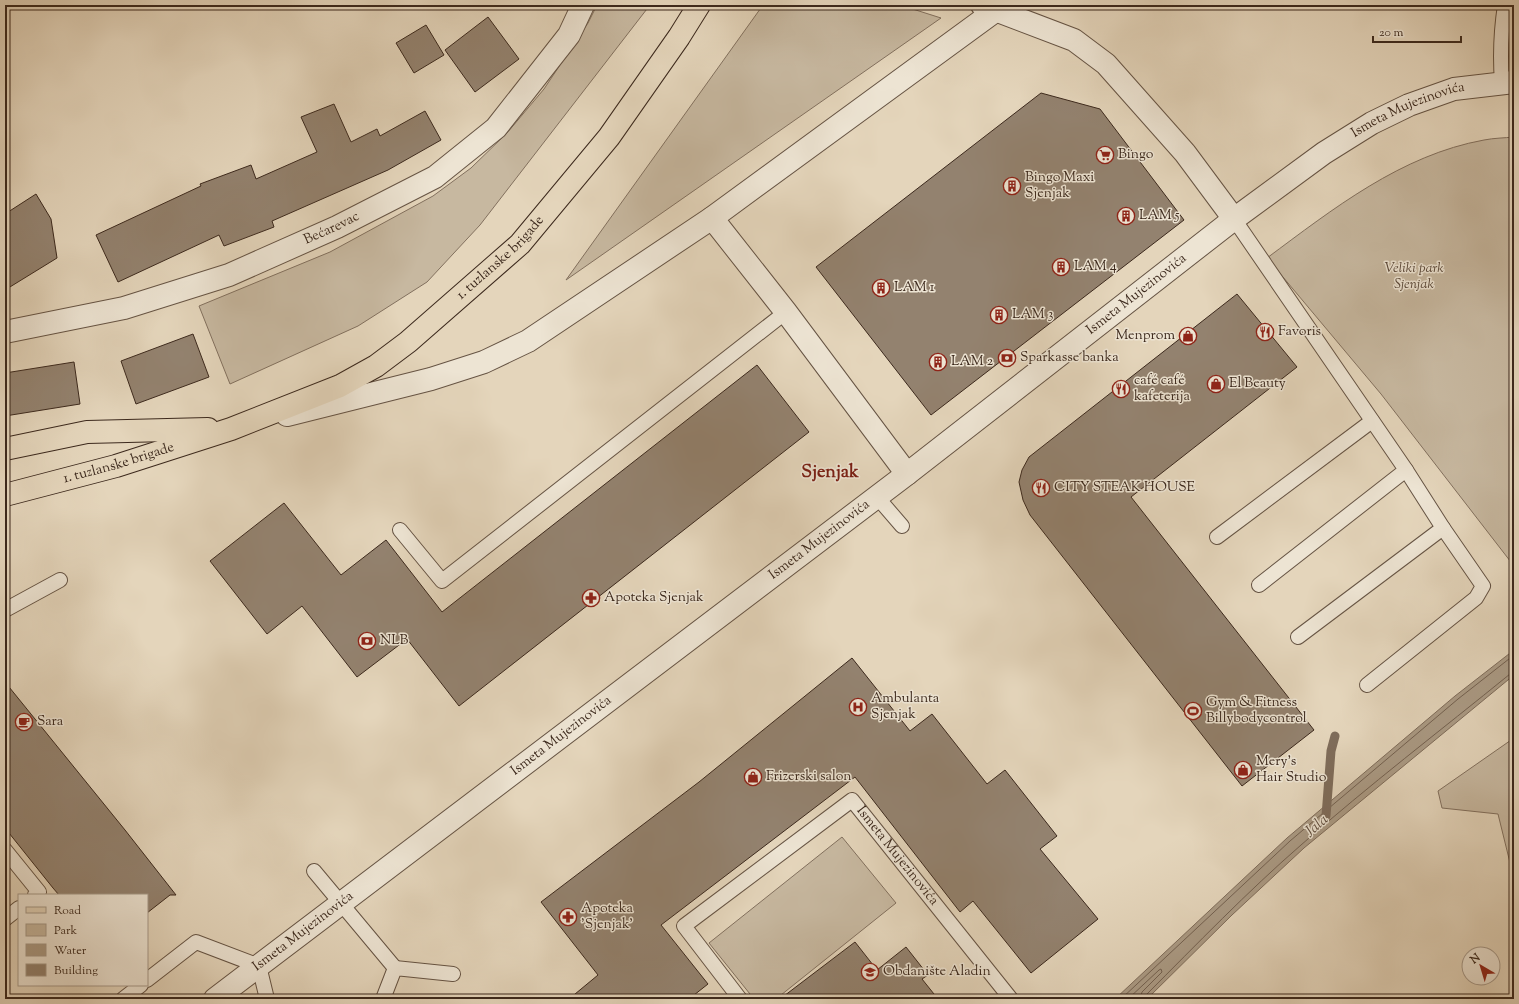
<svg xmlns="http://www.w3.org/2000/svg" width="1519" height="1004" viewBox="0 0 1519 1004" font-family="'Sorts Mill Goudy',serif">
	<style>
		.green { fill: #c7b8a0; stroke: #82705e }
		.water { fill: #ab9b85; stroke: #7f6d5b }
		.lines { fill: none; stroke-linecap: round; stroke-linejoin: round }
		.shore { stroke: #746251; stroke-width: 1 }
		.stream { stroke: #7f6d5b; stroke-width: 9 }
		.building { fill: #93826f; stroke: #3c291d }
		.service-casing { stroke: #665444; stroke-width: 16 }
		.minor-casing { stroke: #665444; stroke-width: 24 }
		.primary-casing { stroke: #3c291d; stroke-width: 24 }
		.service { stroke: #ede4d3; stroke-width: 14 }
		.minor { stroke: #ede4d3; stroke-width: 22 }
		.primary { stroke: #e4d5bb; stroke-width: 22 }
		.labels { text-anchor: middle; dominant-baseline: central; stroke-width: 3; stroke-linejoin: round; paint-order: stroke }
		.street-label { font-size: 14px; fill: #3c291d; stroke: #ede4d3 }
		.poi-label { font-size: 14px; fill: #3c291d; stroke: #ede4d3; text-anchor: start }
		.park-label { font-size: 14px; font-style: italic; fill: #584637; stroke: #ede4d3 }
		.water-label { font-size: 15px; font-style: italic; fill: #5d4b3c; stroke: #ede4d3 }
		.district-label { font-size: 18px; font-weight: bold; fill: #7a1f14; stroke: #ede4d3 }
	</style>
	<rect width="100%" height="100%" fill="#e4d5bb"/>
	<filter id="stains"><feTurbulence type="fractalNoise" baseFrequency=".005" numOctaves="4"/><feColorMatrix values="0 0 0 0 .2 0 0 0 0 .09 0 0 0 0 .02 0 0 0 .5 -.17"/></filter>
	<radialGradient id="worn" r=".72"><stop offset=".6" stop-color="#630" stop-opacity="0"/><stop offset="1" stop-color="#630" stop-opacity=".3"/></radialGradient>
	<path class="green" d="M597 5H650L480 225 427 282 358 326 230 384 199 306 330 252 433 196 471 168 507 133 544 89 588 23Z
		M763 5H900L941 18 566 280Z
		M1514 137V566L1381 394 1267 258C1333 209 1401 155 1484 140 1494 138 1504 138 1514 137Z
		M1514 738V879L1498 814 1442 808 1438 791Z
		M842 837 896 903 776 999H754L709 943Z"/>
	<path class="water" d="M1514 650V675L1304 848 1232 915 1147 999H1115L1287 838 1455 696Z"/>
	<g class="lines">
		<path class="shore" d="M1121 999 1290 841 1458 699 1514 655
			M1128 999 1159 970 1161 969 1162 972 1142 992 1140 999
			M1145 999 1146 995C1197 944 1247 892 1301 845 1369 785 1440 731 1510 674L1514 672"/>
		<path class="stream" d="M1326 816 1331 751 1335 736"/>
	</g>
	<path class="building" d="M488 17 519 59 475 92 445 50Z
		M426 25 444 55 414 73 396 43Z
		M1041 93 1100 109 1184 220 931 415 816 267Z
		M334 104 351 142 377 129 380 136 425 111 441 140 388 170 272 221 274 227 224 246 219 235 118 282 96 235 201 186 200 184 251 165 256 179 317 152 301 117Z
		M36 194 51 219 57 258 5 290V214Z
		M1237 294 1297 367 1131 497 1314 730 1242 786 1030 515 1023 500 1019 482 1022 470 1029 457Z
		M193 334 209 377 136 404 121 361Z
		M74 362 80 404 5 416V373Z
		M757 365 809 432 459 706 407 639 357 677 302 606 267 634 210 561 284 503 341 575 386 540 442 612Z
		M852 658 910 731 932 714 987 784 1005 770 1057 836 1040 849 1098 919 1031 973 973 901 960 912 855 777 661 925 708 984 689 999H569L598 975 541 902 699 782Z
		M5 682 125 830 176 895H170L147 913V895H59L53 888 5 828Z
		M855 942 877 970 906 947 928 975 922 979 938 999H780Z"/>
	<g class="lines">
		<defs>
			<g id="service">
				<path d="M1502 82C1500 56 1501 31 1505 5"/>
				<path d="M1234 219 1406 470 1259 585"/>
				<path d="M877 497 902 526"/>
				<path d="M400 530 442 581 786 312"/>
				<path d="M1217 537 1372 421"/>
				<path d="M5 610 60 580"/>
				<path d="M1298 637 1443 528 1406 470"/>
				<path d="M1367 685 1476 598 1483 586 1443 528"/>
				<path d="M5 850 39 892 35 895"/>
				<path d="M314 871 395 968"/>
				<path d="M5 919 19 908"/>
				<path d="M147 980 196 942 259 966 267 999"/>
				<path d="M123 999 141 985"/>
				<path d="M383 999 395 968 453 974"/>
				<path id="s1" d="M740 999 684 926 852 800 1011 999"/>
			</g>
			<g id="minor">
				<path d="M982 5 1074 40 1106 64 1185 153 1234 219"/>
				<path d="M712 218 786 312 907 474"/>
				<path id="s2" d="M5 332 124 308 229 275 337 227 435 177 496 128 569 35 583 5"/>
				<path d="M287 415 431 379 484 362 528 341 712 218 995 11"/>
				<path id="s3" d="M215 999 907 474 1234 219 1324 153 1372 123 1409 105 1454 89 1514 82"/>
			</g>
			<g id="primary">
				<path d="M5 449 87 432 208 429"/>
				<path id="s4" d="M5 495 116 466 231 429 340 386 376 366 408 342 520 244 609 137 679 37 699 5"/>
			</g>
		</defs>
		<use href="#service" class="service-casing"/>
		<use href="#minor" class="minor-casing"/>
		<use href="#primary" class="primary-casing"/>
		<use href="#service" class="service"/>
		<use href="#minor" class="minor"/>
		<use href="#primary" class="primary"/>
	</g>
	<defs>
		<symbol id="supermarket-ring" viewBox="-11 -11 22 22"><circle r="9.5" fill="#ede4d3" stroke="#8f2418" stroke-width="1.5"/><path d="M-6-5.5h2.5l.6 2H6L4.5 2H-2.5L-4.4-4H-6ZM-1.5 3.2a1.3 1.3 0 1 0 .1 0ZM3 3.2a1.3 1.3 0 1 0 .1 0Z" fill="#8f2418"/></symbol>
		<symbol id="building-ring" viewBox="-11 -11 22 22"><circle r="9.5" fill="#ede4d3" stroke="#8f2418" stroke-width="1.5"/><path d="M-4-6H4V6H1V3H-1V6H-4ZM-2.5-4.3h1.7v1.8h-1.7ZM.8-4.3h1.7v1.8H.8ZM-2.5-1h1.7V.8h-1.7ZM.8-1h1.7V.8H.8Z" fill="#8f2418"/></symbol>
		<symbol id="restaurant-ring" viewBox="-11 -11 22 22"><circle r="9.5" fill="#ede4d3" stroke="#8f2418" stroke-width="1.5"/><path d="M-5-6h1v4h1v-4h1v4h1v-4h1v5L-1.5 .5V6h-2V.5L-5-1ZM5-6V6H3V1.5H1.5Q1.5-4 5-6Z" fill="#8f2418"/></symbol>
		<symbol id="shop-ring" viewBox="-11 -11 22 22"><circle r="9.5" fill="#ede4d3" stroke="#8f2418" stroke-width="1.5"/><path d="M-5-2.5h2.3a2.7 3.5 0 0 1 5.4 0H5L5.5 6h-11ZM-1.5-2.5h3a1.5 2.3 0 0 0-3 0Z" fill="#8f2418"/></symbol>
		<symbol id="bank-ring" viewBox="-11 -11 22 22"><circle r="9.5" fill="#ede4d3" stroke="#8f2418" stroke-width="1.5"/><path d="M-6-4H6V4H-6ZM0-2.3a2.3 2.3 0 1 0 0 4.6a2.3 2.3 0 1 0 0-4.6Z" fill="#8f2418"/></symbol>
		<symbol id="pharmacy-ring" viewBox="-11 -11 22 22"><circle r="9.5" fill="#ede4d3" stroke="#8f2418" stroke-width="1.5"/><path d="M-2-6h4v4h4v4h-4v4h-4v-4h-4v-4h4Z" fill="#8f2418"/></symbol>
		<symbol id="hospital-ring" viewBox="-11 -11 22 22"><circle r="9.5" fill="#ede4d3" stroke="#8f2418" stroke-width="1.5"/><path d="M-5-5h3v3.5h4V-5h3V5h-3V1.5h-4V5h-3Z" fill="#8f2418"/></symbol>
		<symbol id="stadium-ring" viewBox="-11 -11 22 22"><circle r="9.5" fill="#ede4d3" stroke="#8f2418" stroke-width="1.5"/><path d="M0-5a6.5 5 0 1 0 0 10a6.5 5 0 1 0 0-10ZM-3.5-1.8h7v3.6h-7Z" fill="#8f2418"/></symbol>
		<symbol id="cafe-ring" viewBox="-11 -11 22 22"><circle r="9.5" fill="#ede4d3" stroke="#8f2418" stroke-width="1.5"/><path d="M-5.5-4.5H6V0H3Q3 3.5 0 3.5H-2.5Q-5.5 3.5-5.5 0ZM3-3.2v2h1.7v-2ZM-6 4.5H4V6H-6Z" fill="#8f2418"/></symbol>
		<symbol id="school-ring" viewBox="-11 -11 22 22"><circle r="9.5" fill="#ede4d3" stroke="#8f2418" stroke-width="1.5"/><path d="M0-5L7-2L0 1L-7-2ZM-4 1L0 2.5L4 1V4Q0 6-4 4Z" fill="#8f2418"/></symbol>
	</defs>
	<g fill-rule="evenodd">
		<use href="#supermarket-ring" x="1095" y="145" width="20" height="20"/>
		<use href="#building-ring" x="1002" y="176" width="20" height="20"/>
		<use href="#building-ring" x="1116" y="206" width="20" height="20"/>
		<use href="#building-ring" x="1051" y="257" width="20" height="20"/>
		<use href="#building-ring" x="871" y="278" width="20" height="20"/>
		<use href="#building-ring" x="989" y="305" width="20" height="20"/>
		<use href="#restaurant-ring" x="1255" y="322" width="20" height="20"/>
		<use href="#shop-ring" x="1178" y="326" width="20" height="20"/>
		<use href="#bank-ring" x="997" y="348" width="20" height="20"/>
		<use href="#building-ring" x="928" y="352" width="20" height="20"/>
		<use href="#shop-ring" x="1206" y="374" width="20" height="20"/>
		<use href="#restaurant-ring" x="1111" y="379" width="20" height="20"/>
		<use href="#restaurant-ring" x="1031" y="478" width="20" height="20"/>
		<use href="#pharmacy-ring" x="581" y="588" width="20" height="20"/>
		<use href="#bank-ring" x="357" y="631" width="20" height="20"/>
		<use href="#hospital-ring" x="848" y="697" width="20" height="20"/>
		<use href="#stadium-ring" x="1183" y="701" width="20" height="20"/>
		<use href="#cafe-ring" x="14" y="712" width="20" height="20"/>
		<use href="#shop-ring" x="1233" y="760" width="20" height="20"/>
		<use href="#shop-ring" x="743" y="767" width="20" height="20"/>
		<use href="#pharmacy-ring" x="558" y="907" width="20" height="20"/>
		<use href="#school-ring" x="860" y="962" width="20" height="20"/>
	</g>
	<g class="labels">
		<g class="street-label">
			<text stroke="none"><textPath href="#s3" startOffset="1490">Ismeta Mujezinovića</textPath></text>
			<text stroke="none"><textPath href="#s2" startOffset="344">Bećarevac</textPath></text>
			<text stroke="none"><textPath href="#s4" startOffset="559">1. tuzlanske brigade</textPath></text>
			<text stroke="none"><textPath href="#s3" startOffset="1160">Ismeta Mujezinovića</textPath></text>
			<text stroke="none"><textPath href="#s4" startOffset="118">1. tuzlanske brigade</textPath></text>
			<text stroke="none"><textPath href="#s3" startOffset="759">Ismeta Mujezinovića</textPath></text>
			<text stroke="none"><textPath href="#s3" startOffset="435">Ismeta Mujezinovića</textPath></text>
			<text stroke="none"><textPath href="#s1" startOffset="374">Ismeta Mujezinovića</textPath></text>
			<text stroke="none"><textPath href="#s3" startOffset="111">Ismeta Mujezinovića</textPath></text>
		</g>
		<g class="poi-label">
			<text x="1118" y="155">Bingo</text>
			<text x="1025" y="178">Bingo Maxi<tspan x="1025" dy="16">Sjenjak</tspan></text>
			<text x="1139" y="216">LAM 5</text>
			<text x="1074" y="267">LAM 4</text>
			<text x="894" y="288">LAM 1</text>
			<text x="1012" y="315">LAM 3</text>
			<text x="1278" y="332">Favoris</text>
			<text x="1175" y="336" text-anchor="end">Menprom</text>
			<text x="1020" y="358">Sparkasse banka</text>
			<text x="951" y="362">LAM 2</text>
			<text x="1134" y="381">café café<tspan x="1134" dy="16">kafeterija</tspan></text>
			<text x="1229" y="384">El Beauty</text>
			<text x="1054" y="488">CITY STEAK HOUSE</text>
			<text x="604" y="598">Apoteka Sjenjak</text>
			<text x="380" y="641">NLB</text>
			<text x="871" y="699">Ambulanta<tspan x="871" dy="16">Sjenjak</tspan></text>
			<text x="1206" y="703">Gym &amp; Fitness<tspan x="1206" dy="16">Billybodycontrol</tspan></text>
			<text x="37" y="722">Sara</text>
			<text x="1256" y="762">Mery's<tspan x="1256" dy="16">Hair Studio</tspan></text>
			<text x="766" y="777">Frizerski salon</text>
			<text x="581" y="909">Apoteka<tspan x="581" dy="16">'Sjenjak'</tspan></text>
			<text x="883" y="972">Obdanište Aladin</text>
		</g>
		<g class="park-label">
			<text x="1414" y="269">Veliki park<tspan x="1414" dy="16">Sjenjak</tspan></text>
		</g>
		<g class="water-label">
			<text transform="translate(1317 826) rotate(-40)">Jala</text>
		</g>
		<g class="district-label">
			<text x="830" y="473">Sjenjak</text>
		</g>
	</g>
	<rect width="1519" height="1004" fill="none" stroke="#e4d5bb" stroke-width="20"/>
	<rect x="6" y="6" width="1507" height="992" fill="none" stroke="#3c291d" stroke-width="2"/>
	<rect x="10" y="10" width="1499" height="984" fill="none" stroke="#3c291d"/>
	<rect x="18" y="894" width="130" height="92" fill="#ede4d3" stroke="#a6998a"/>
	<rect x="26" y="907" width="20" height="6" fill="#e4d5bb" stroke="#a6998a"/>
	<text x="54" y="914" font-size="12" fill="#3c291d">Road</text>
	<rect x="26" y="924" width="20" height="12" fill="#c7b8a0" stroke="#a6998a"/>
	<text x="54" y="934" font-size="12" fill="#3c291d">Park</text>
	<rect x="26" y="944" width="20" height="12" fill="#ab9b85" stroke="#a6998a"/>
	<text x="54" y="954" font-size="12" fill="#3c291d">Water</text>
	<rect x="26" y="964" width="20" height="12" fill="#93826f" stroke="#a6998a"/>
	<text x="54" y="974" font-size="12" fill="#3c291d">Building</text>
	<g transform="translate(1481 966) rotate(322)"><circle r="19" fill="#ede4d3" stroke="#a6998a"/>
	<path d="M0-3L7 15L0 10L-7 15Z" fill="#8f2418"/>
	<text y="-6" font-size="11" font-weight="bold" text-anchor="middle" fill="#3c291d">N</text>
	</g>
	<path d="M1373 36v6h88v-6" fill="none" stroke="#3c291d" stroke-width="2"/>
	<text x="1379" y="36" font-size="12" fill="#3c291d" stroke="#ede4d3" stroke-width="3" paint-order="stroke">20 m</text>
	<rect width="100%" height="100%" filter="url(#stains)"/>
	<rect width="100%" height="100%" fill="url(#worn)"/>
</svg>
